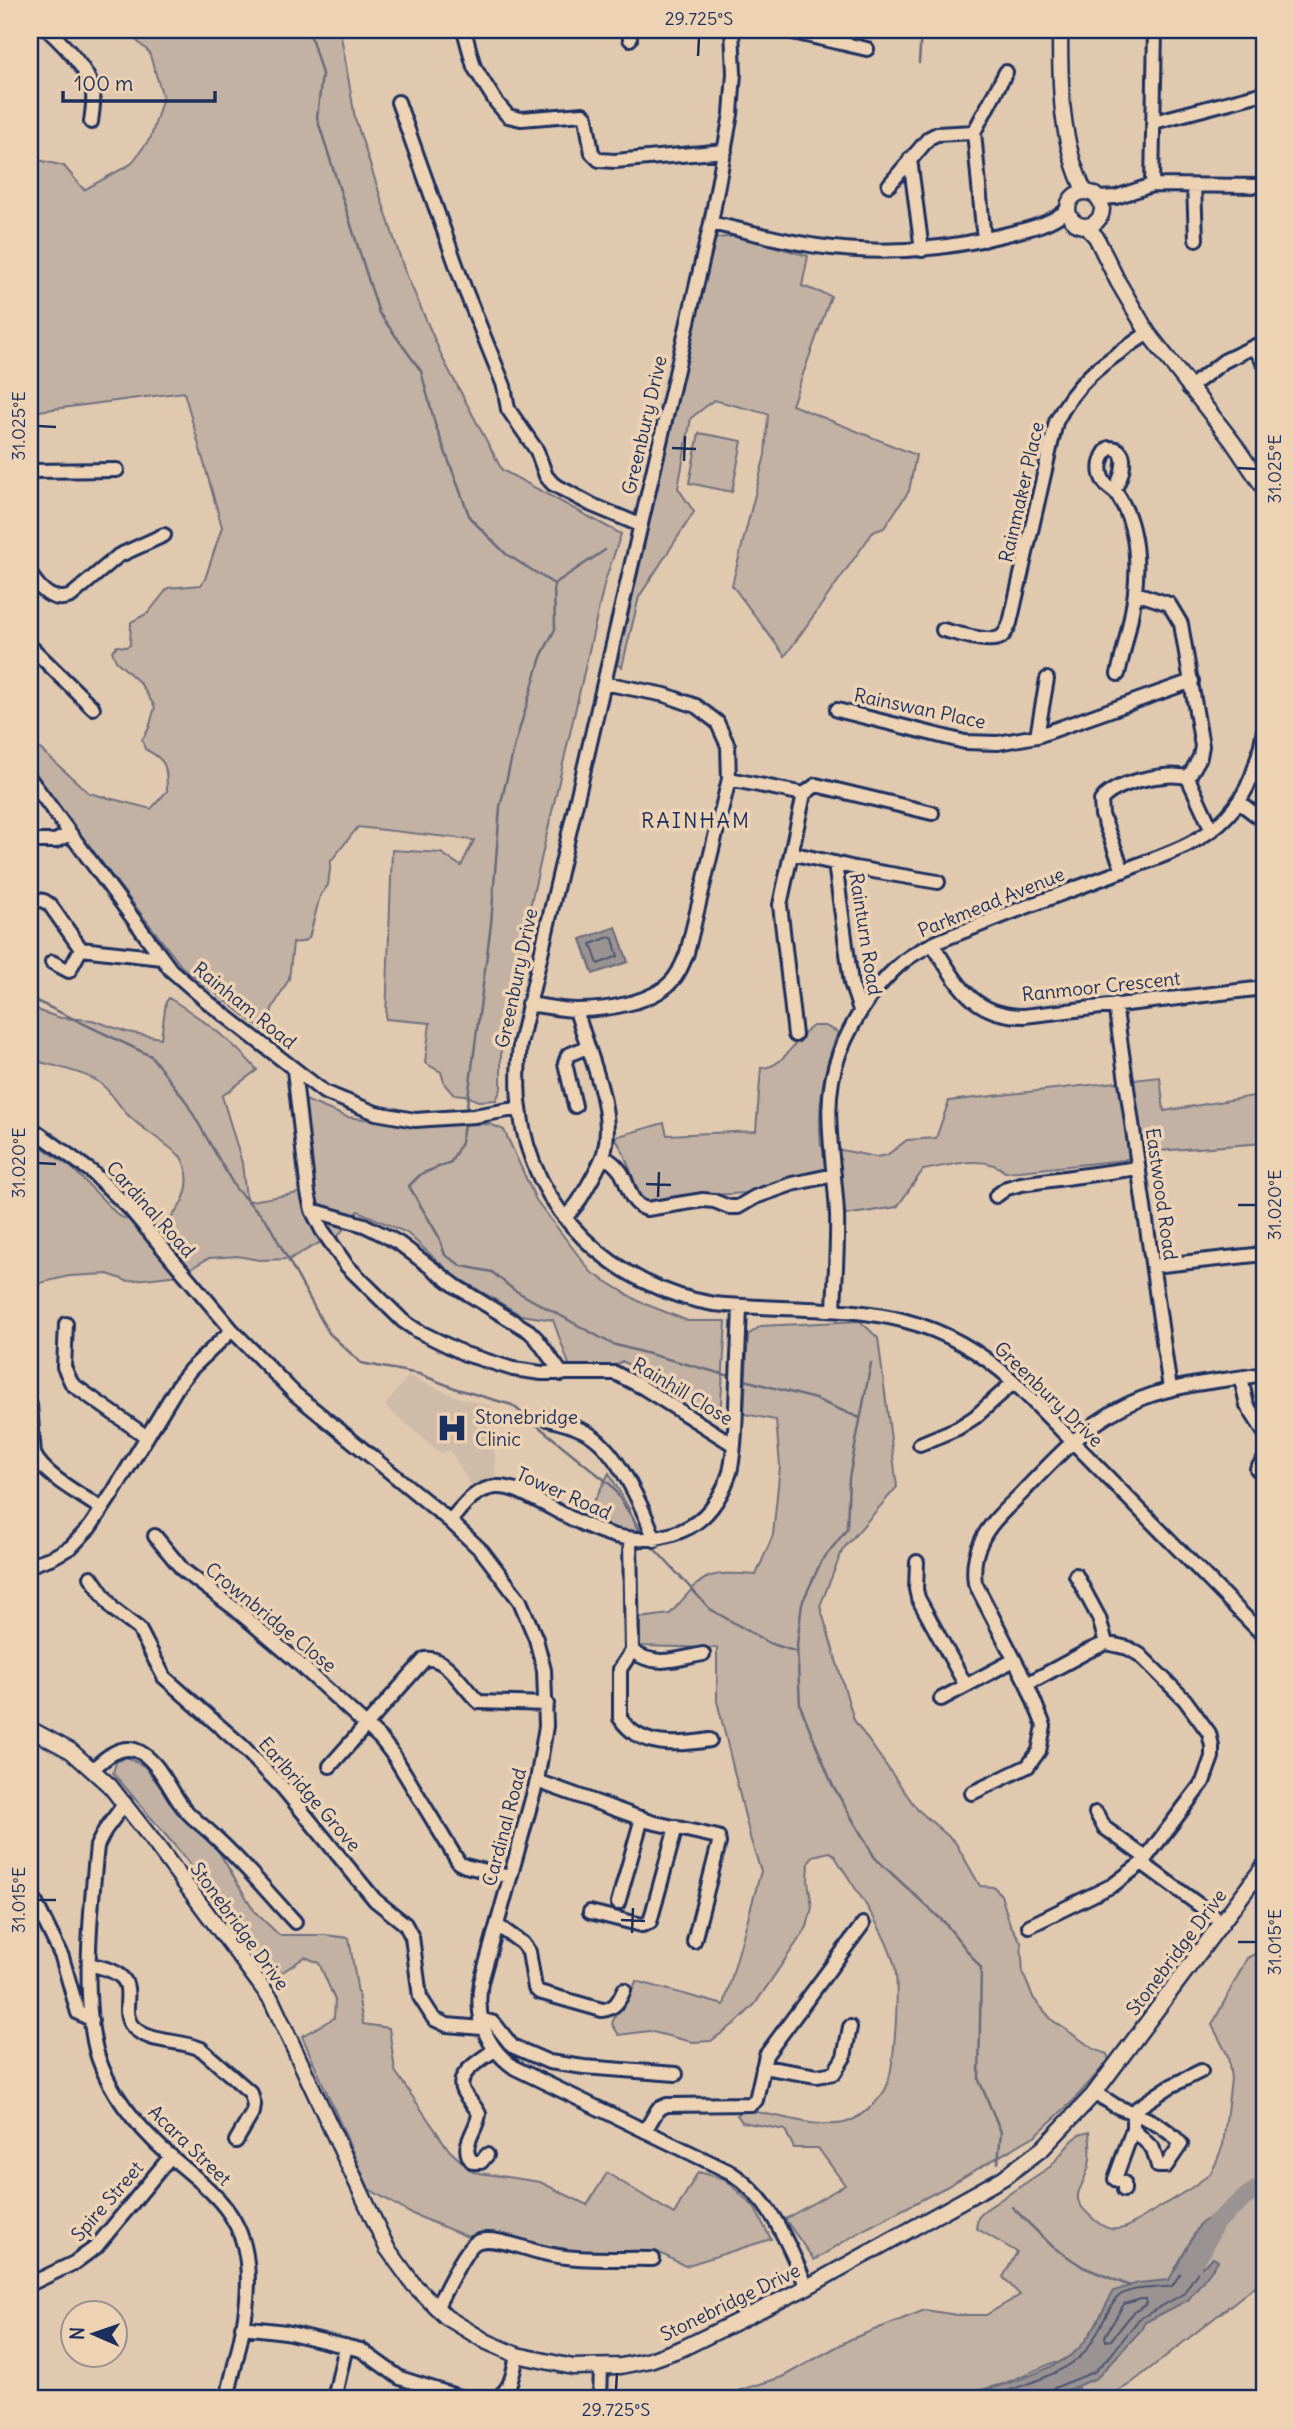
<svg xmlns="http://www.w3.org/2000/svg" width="1294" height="2429" viewBox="0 0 1294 2429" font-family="Delius,sans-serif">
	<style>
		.built { fill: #cebba8 }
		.green { fill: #c3b2a3; stroke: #6f7080; stroke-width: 2 }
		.water { fill: #9a9392; stroke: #676b7d; stroke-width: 2 }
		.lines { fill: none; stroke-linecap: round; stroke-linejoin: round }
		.shore { stroke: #4e5773; stroke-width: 2 }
		.stream { stroke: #676b7d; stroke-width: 2.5 }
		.river { stroke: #9a9392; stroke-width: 18 }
		.minor-casing { stroke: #1b2f5e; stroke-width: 18 }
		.tertiary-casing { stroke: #1b2f5e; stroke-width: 19 }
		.minor { stroke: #edd3b4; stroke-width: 12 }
		.tertiary { stroke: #edd3b4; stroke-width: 14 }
		.ticks { fill: none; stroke: #1b2f5e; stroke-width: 2.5 }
		.labels { text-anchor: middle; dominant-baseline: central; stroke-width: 7; stroke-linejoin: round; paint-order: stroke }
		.street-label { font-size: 19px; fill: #1b2f5e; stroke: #edd3b4 }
		.poi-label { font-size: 19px; fill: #1b2f5e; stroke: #edd3b4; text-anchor: start }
		.neighbourhood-label { font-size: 21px; letter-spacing: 2px; fill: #1b2f5e; stroke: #edd3b4 }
		.neatline { fill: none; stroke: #1b2f5e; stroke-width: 2.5 }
		.ticks-label { font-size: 18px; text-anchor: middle; fill: #1b2f5e }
	</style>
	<rect width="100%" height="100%" fill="#e0c9af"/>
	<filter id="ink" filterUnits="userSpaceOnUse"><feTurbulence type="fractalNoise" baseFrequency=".0143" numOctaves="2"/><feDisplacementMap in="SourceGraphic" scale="14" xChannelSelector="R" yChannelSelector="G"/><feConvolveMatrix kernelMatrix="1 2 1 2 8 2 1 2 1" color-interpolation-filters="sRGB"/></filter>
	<g filter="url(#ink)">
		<path class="built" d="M408 1376 462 1399 492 1406 496 1480 471 1486 450 1450 441 1453 385 1406Z"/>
		<path class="green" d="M125 30H340L355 118 404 269 443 359 502 470 621 534 605 581 508 1003 501 1050V1089L496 1100 478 1101 465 1095 453 1094 445 1085 441 1072 425 1063 430 1023 386 1019 392 850 441 853 461 866 474 840 358 827 331 861 328 885 320 896 309 938 302 942 293 943 289 979 272 1009 271 1022 262 1029 182 967 30 769V740L89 793 151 809 167 791C167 767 167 760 145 749L142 740 149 728 155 707 140 683 116 661 112 651 117 646 126 647 130 645 131 622 148 613 168 588 201 585 205 579 222 527 184 392 30 412V158L64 166 84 190 131 164 151 137 163 97 149 52Z
			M737 236 808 256 802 286 831 296 792 405 916 455 909 491 884 528 873 532 785 656 732 585 765 455 768 414 714 400 691 418 678 488 694 512 639 597 622 667 617 665 713 244 717 238Z
			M699 433 742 441 732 492 689 483Z
			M169 998C201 1018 234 1042 257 1070L222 1096 242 1163 246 1198 251 1201 304 1192 323 1241 290 1259 259 1260 237 1256 209 1258 179 1275 127 1281 108 1274 69 1276 40 1283 39 1288 30 1289V1139L72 1168 119 1216 129 1220 172 1217C187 1199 193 1178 181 1157 164 1141 142 1130 126 1113 116 1102 110 1089 97 1081 82 1071 48 1065 30 1059V1004L42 1012 61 1018 92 1020 127 1032 161 1038 166 1002Z
			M813 1026H825L838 1032C823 1070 817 1105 821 1146L876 1157 887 1155 907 1140 936 1138 949 1101 1160 1077 1164 1111 1254 1096V1074L1264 1072V1143L1144 1152 1124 1160 1020 1171 1005 1172C986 1153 948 1166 923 1170L897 1207 845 1215 838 1173 788 1182 746 1193 697 1196 652 1204 643 1203 623 1152 615 1137 664 1123 667 1135 756 1131 761 1068C786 1067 793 1039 813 1026Z
			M305 1100 347 1117 412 1125 490 1124 504 1130 536 1200 591 1272 640 1302 688 1321H726L720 1418 622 1361 609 1370 570 1367 553 1320 521 1315 453 1275 407 1233 358 1211 334 1241 317 1208Z
			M860 1321 878 1338 897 1487 843 1549 820 1606 854 1720 917 1809 955 1842 980 1886 994 1887 1001 1895 1010 1924 1021 1942 1023 1974 1034 1999 1052 2020 1094 2049 1107 2054 1109 2060 1073 2101 1036 2135 946 2187 863 2230 814 2260 785 2219 845 2185 818 2148H794L785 2130 742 2122 737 2115 743 2110C776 2113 811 2129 844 2123 858 2120 878 2102 885 2090 895 2072 900 1983 894 1963 882 1924 855 1889 834 1855L830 1852 813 1856 809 1862 808 1881 812 1907 807 1927 755 2004 738 2021 711 2041 692 2042 649 2031 619 2035 612 2024C616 2008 631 1998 636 1981L724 2005 761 1871 751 1841 717 1701V1648L640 1646V1618L670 1614C705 1575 701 1571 756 1575L773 1535 780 1466 776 1420 744 1414 748 1335 761 1326Z
			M609 1473 629 1509 638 1531 624 1532 585 1518Z
			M126 1757 144 1766 173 1803 217 1849 255 1912 279 1935H325L349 1938 363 2024 389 2028 395 2071 449 2150 473 2172 540 2182 587 2205 607 2173 674 2214 698 2172 725 2179 754 2207 771 2239 685 2266 656 2251H573L495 2235 468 2237 410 2213 369 2189 302 2036 334 2018 335 2000 319 1963 305 1957 278 1975 269 1969 181 1853 113 1773 116 1762Z
			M1264 1949V2279L1129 2385 1102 2399H1048L1078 2388 1055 2362 1003 2384 945 2399H720L725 2395 782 2377 851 2339 925 2310 957 2315H986L1020 2295 1003 2277 1017 2252 976 2228 978 2218 985 2210 1051 2166 1071 2142 1079 2135 1089 2132C1090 2143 1092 2154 1089 2165 1081 2196 1065 2195 1097 2222 1108 2230 1114 2231 1127 2227L1191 2188 1210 2174 1215 2165 1223 2145 1231 2079 1228 2056 1212 2025 1247 1958Z"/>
		<path class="water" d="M616 927 628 962 593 974 581 939Z
			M1264 2177V2191C1254 2198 1240 2201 1230 2209 1214 2223 1199 2245 1202 2267L1213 2258 1218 2261 1188 2300 1144 2323 1142 2329 1097 2378 1055 2395 1042 2399H952C984 2391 1053 2373 1077 2350 1091 2337 1104 2308 1114 2291L1138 2283 1169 2280 1200 2224 1228 2206Z"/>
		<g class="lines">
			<path class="shore" d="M609 937 613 939 618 956 598 964 591 944Z
				M1141 2299H1146L1147 2304 1133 2313 1111 2340 1106 2341 1105 2336 1124 2304Z
				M979 2399C1006 2392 1062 2375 1082 2355 1095 2343 1109 2304 1119 2296 1133 2286 1156 2289 1172 2286L1188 2262 1193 2261 1197 2273 1183 2294 1139 2319 1111 2355 1094 2372 1049 2390 1045 2394V2399"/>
			<path class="stream" d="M309 30 322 74 317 118 379 313 421 371 435 424 470 518 506 554 554 584 555 629 541 657 515 744 500 807 491 924 466 1113
				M919 63 921 30
				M554 584 605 550
				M30 998 151 1056 185 1100 236 1189 267 1221 328 1332 361 1363 419 1374 457 1389 512 1405 612 1486 644 1536
				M465 1119 461 1143 451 1162 421 1174 409 1186 439 1237 445 1255 462 1266 492 1272 514 1290 612 1344 734 1377
				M871 1363 849 1478 847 1529 821 1562 802 1603 797 1645 800 1705 832 1784 875 1858 945 1923 981 1968 979 2080 1001 2132 998 2163
				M741 1379 815 1399 860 1418
				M650 1544 710 1609 769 1643 797 1652
				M1012 2207 1053 2247 1083 2267 1130 2286"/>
			<path class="river" d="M1188 2268 1203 2250 1215 2223 1248 2195 1264 2185"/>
			<defs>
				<path id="minor" d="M48 30C62 43 92 73 93 94 94 103 92 113 91 122
					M464 30 474 67 496 102 508 116 521 119 583 114 586 117 592 153 599 160 615 161 725 151
					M629 30 630 39
					M732 30 734 73 731 114 711 223 520 1044C518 1065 517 1088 520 1109 531 1211 615 1288 714 1304 831 1315 919 1294 1014 1382L1264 1636
					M784 30 867 49
					M398 102 464 287 504 386 508 409 537 451 546 476 553 484 592 505 640 525
					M1154 122 1264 93
					M974 132 984 240
					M910 159 922 250
					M889 185 929 138 937 134 974 132 1006 72
					M1152 185 1155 30
					M1194 186 1196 239
					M1099 198 1116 197 1152 185 1264 186
					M711 223C746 231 782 241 817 246 879 255 938 251 999 236 1023 230 1049 226 1068 209
					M1254 347 1264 363
					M1189 388 1224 361 1264 342
					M30 471 117 470
					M1114 490C1122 478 1132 447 1109 448 1100 457 1097 472 1105 483 1108 488 1113 489 1117 494 1124 505 1129 516 1132 529 1144 578 1129 627 1118 674
					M30 574C39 588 52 604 71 596L118 556 164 535
					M1136 593 1169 604 1181 624 1202 746 1200 757 1188 778
					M943 630C956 633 990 644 1001 637 1005 634 1008 628 1010 623L1056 422C1079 376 1107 361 1148 333
					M30 646 93 708
					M837 710 965 742 998 743 1037 736 1192 681
					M1037 736 1047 679
					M30 779 171 970 209 1003 324 1092 376 1113 415 1120 474 1116 520 1108
					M729 779 804 794
					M1239 802 1264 821
					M30 841H55L70 834
					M791 853 855 868 938 882
					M835 863 851 983 860 1010
					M1123 871 1102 815 1101 801C1112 783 1168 770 1188 778L1212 830
					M30 898 44 901 50 905 81 949 162 958
					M933 945C958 984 972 1016 1024 1016L1264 988
					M52 962 69 971 81 949
					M528 1004C544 1006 561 1010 577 1010 606 1010 651 1003 671 982 679 974 683 963 687 953L729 779 728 746 717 722 696 706 665 695 604 683
					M1115 1004 1170 1389
					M795 1035 780 905 804 794 816 785 932 813
					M294 1070 308 1193 312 1210 322 1230 347 1266 403 1321 418 1331 465 1354 513 1369 542 1373H615L642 1387 734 1445
					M575 1106 565 1063 568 1055 587 1047
					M30 1127 92 1172 130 1209 232 1330 295 1394 450 1521 482 1551 520 1601 536 1639 544 1670 546 1726 537 1781 481 1982C475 2018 485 2047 515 2068L730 2172C772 2200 787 2242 807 2287
					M603 1156C610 1160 616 1165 621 1172 629 1185 629 1204 647 1209L703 1200 714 1201 729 1207H738L755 1197 792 1184 834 1175
					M996 1196 1007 1188 1021 1184 1138 1168
					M312 1210 364 1225 386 1236 400 1244 457 1287 529 1331 537 1339 562 1374
					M565 1217C577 1207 582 1196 590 1182 595 1173 601 1163 604 1153 616 1110 588 1052 576 1010
					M1153 1266 1264 1254
					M834 1310C835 1279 838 1246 837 1215 835 1161 819 1104 840 1052 854 1018 875 985 904 961 926 944 955 935 980 925 1031 904 1083 886 1135 866 1167 854 1202 843 1227 816 1250 792 1258 762 1264 730
					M66 1324 64 1367 72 1384 147 1437
					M1241 1378 1247 1405 1264 1432
					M30 1405 34 1454C44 1476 83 1496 102 1509
					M548 1419C562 1423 577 1426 589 1434 618 1451 643 1508 655 1540
					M920 1444 958 1428 975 1417 1014 1382
					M1257 1469 1264 1460
					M450 1521C463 1506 474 1489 496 1487 510 1486 523 1493 536 1500 584 1524 625 1554 681 1531 706 1521 722 1497 730 1472 735 1451 735 1429 736 1408 737 1374 739 1340 740 1306
					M155 1536 183 1570 234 1608 293 1658 381 1739 394 1756 459 1863 465 1866 510 1877
					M630 1540 632 1651 620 1669V1718C640 1749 679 1745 710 1740
					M917 1562 916 1589 918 1598 965 1684
					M30 1565 53 1557 71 1547 90 1527 114 1491 179 1384 191 1369 232 1330
					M1076 1575 1099 1618 1106 1643
					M91 1577 113 1609 139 1629 164 1677 242 1746 283 1788 375 1900 405 1924 412 1937 420 1997 434 2019 447 2025 482 2028
					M632 1651C656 1668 676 1659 703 1654
					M1027 1684 1088 1651 1106 1643 1128 1648 1140 1655 1185 1700 1209 1733 1212 1746V1757L1203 1782 1142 1863 1113 1885 1029 1926
					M941 1699 1014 1660
					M330 1766 425 1659C448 1656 464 1690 479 1702L547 1704
					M93 1769C104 1759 119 1745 135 1750 156 1757 168 1786 180 1803 189 1817 202 1824 214 1836 243 1862 268 1893 295 1922
					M537 1781 651 1822 718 1837 719 1843 694 1941
					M972 1793 1028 1766 1039 1751 1044 1726 1027 1684 975 1583C973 1568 974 1556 981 1542 989 1523 1008 1507 1022 1493 1058 1455 1093 1416 1143 1398 1181 1383 1224 1381 1264 1374
					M125 1803 105 1830 97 1846C91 1904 81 2002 98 2057 111 2096 140 2129 169 2155 206 2187 242 2210 247 2263 252 2308 236 2356 227 2399
					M1096 1813 1105 1828 1146 1858
					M1142 1863 1222 1922
					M30 1891 62 1957 78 2013 92 2020
					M618 1903 642 1818
					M590 1912 642 1925 650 1922 676 1827
					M497 1925 522 1943 529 1952 535 1988 539 1992 602 2010C615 2009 619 2001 624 1990
					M89 1964C99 1967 112 1969 120 1976 136 1988 119 2013 133 2027 150 2044 180 2039 201 2049L251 2093 254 2105 253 2112 236 2141
					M480 2019 494 2023 512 2046 549 2062 584 2067 676 2074
					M763 2067 817 2076 834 2073 844 2057 850 2027
					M1093 2095C1106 2097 1108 2102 1118 2107 1141 2116 1164 2124 1181 2144L1166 2166H1158L1153 2149 1133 2129
					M645 2131 658 2109 667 2105 751 2104 756 2100 766 2055 863 1924
					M487 2155 481 2162H473C458 2148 477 2131 479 2114 475 2105 467 2099 463 2091 454 2073 483 2059 494 2050
					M1124 2190V2183L1115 2179 1133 2129V2111L1169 2087 1201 2071
					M30 2284 74 2263 96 2247 171 2156
					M436 2308C444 2294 464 2250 475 2243 489 2234 523 2248 539 2252 576 2262 615 2258 653 2259
					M242 2327 286 2332 361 2350 400 2378 466 2399
					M334 2399 346 2346
					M493 2399C512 2392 513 2373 517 2355
					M600 2399 601 2367"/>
				<path id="tertiary" d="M1060 30C1060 84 1060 142 1085 192
					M1068 209a17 17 0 1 1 34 0a17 17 0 1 1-34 0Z
					M1086 226 1096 237 1118 282 1148 333 1232 441 1264 488
					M30 1729 71 1751 110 1786 157 1846 271 1999 387 2248 414 2285 446 2317 487 2342 517 2355 573 2367 621 2366 650 2360 683 2348 807 2287 1003 2178 1043 2148 1093 2095 1264 1866"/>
			</defs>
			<use href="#minor" class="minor-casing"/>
			<use href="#tertiary" class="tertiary-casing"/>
			<use href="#minor" class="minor"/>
			<use href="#tertiary" class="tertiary"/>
		</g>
	</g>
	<path class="ticks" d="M698 56 699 38M38 426 56 427M672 448 696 449M684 461 685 436M1238 468 1256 469M38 1163 56 1164M646 1184 671 1185M658 1197 659 1172M1238 1205H1256M38 1900H56M621 1920 645 1921M632 1933 633 1908M1238 1942H1256M616 2390 617 2373"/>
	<defs>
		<symbol id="hospital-bare" viewBox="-9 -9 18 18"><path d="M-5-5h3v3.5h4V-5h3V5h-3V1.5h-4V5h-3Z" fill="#1b2f5e" stroke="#edd3b4" stroke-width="2.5" paint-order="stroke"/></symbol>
	</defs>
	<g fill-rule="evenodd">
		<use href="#hospital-bare" x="430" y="1406" width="44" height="44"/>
	</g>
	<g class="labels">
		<g class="street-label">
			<text transform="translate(644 425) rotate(-77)">Greenbury Drive</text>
			<text transform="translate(1021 492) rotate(-77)">Rainmaker Place</text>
			<text transform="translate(920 708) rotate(12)">Rainswan Place</text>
			<text transform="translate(991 902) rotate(-22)">Parkmead Avenue</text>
			<text transform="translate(866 934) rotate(81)">Rainturn Road</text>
			<text transform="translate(516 978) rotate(-78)">Greenbury Drive</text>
			<text transform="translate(1101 986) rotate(-6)">Ranmoor Crescent</text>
			<text transform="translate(245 1005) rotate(39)">Rainham Road</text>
			<text transform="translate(1162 1194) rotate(82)">Eastwood Road</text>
			<text transform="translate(151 1209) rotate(48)">Cardinal Road</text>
			<text transform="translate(683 1391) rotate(31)">Rainhill Close</text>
			<text transform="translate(1049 1394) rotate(44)">Greenbury Drive</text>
			<text transform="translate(564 1493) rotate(24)">Tower Road</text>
			<text transform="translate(271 1617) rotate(39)">Crownbridge Close</text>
			<text transform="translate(310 1794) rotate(49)">Earlbridge Grove</text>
			<text transform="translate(504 1827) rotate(-75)">Cardinal Road</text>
			<text transform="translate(240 1926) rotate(54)">Stonebridge Drive</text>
			<text transform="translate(1176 1952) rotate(-53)">Stonebridge Drive</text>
			<text transform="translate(190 2145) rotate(44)">Acara Street</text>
			<text transform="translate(107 2201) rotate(-49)">Spire Street</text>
			<text transform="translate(730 2302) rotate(-26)">Stonebridge Drive</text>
		</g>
		<g class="poi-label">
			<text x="475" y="1417">Stonebridge<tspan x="475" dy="22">Clinic</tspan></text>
		</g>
		<g class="neighbourhood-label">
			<text x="696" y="820">RAINHAM</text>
		</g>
	</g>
	<rect width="1294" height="2429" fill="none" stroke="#edd3b4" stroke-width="77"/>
	<g transform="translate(94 2334) rotate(272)"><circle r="33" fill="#edd3b4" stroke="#999192" stroke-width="2"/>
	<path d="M0-5L12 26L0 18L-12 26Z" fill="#1b2f5e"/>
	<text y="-10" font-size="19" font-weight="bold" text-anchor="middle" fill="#1b2f5e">N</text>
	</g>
	<path d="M63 91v10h152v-10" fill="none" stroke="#1b2f5e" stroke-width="3.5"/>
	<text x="74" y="91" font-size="21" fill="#1b2f5e" stroke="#edd3b4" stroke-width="5" paint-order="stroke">100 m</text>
	<rect x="38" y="38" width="1218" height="2352" class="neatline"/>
	<g class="ticks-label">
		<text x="699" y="25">29.725°S</text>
		<text transform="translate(19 426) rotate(-90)" y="6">31.025°E</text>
		<text transform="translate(1275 469) rotate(-90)" y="6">31.025°E</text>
		<text transform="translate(19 1163) rotate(-90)" y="6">31.020°E</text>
		<text transform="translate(1275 1205) rotate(-90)" y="6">31.020°E</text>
		<text transform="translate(19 1900) rotate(-90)" y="6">31.015°E</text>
		<text transform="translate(1275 1942) rotate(-90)" y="6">31.015°E</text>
		<text x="616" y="2416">29.725°S</text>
	</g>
</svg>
